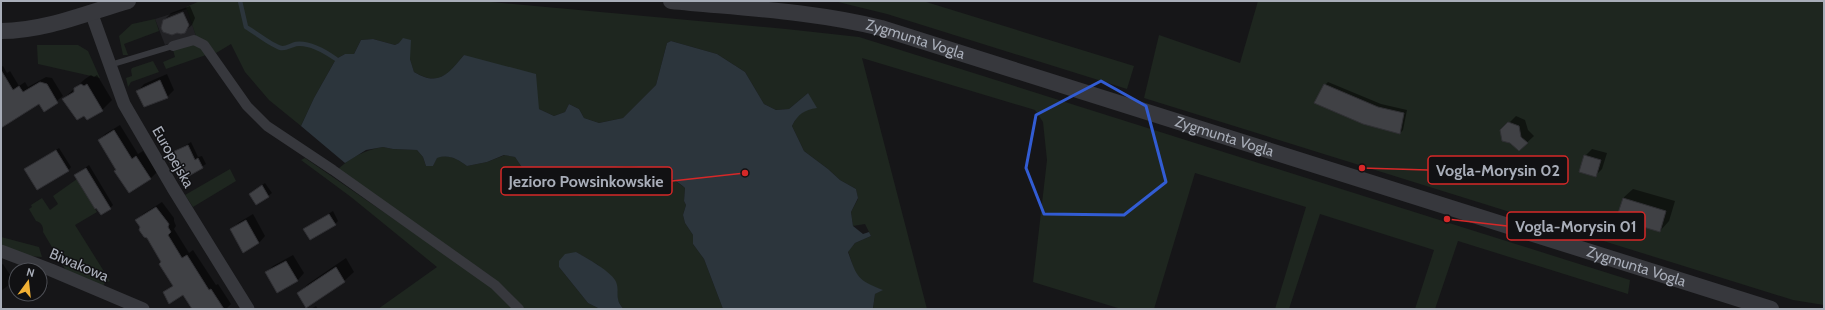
<svg xmlns="http://www.w3.org/2000/svg" width="1825" height="310" viewBox="0 0 1825 310" font-family="Cabin,sans-serif">
	<style>
		.built { fill: #222225 }
		.green { fill: #1e261f }
		.water { fill: #2c353c }
		.shadow { fill: #0007 }
		.lines { fill: none; stroke-linecap: round; stroke-linejoin: round }
		.stream { stroke: #2c353c; stroke-width: 4.5 }
		.building { fill: #404145; stroke: #303034 }
		.service { stroke: #37383d; stroke-width: 6 }
		.pedestrian { stroke: #37383d; stroke-width: 10 }
		.minor { stroke: #37383d; stroke-width: 13 }
		.tertiary { stroke: #37383d; stroke-width: 16 }
		.marked { fill: none; stroke: #325cd3; stroke-width: 3; stroke-linejoin: round }
		.labels { text-anchor: middle; dominant-baseline: central; stroke-width: 3; stroke-linejoin: round; paint-order: stroke }
		.street-label { font-size: 15px; fill: #a8adb8; stroke: #111113 }
		.leader { fill: none; stroke: #d62828; stroke-width: 1.5 }
		.callout-dot { fill: #d62828; stroke: #111113; stroke-width: 1.5 }
		.callout { fill: #111113; stroke: #d62828; stroke-width: 1.5 }
		.callout-label { font-size: 16px; text-anchor: middle; font-weight: bold; fill: #a8adb8 }
	</style>
	<rect width="100%" height="100%" fill="#161618"/>
	<path class="built" d="M187 9 196 36H190L165 45 155 19Z"/>
	<path class="green" d="M200 1H480L786 29 859 37 1630 280 1628 294 1458 241 1435 309H1415L1434 250 1320 214 1289 309H1275L1306 207 1195 173 1154 309H1121L1033 282 1047 160 1043 122 1035 110 862 58 927 309H874L873 308 875 294 882 290 864 283 855 272 848 251 855 243 871 236 865 224 853 226 851 212 858 199 856 189 840 180 828 169 804 151 792 126 798 115 806 110 808 93 789 109 776 110 764 104 745 72 717 54 671 41 667 43 656 85 623 118 599 123 584 118 579 109 569 104 565 112 554 116 539 109 464 55C448 74 440 87 414 72L410 59 399 43 395 45 373 39 361 40 354 54H345L336 59 314 98 301 126 269 100 245 72 231 44 216 53 203 40 196 36 186 7Z
		M834 1H923L1134 66 1127 89 887 14Z
		M1258 1H1824V305L1793 300 1144 98 1159 35 1240 63Z
		M155 19 159 31 124 44 128 55H123L119 36 132 24Z
		M190 44 201 45 206 55 166 69 163 62 175 57 173 50Z
		M37 45H78L88 51 100 78 38 64Z
		M153 61 159 72 131 82 128 87 126 78 132 76 131 70 132 68Z
		M383 147 393 149 417 150 423 157 426 166H433L437 157C449 154 457 159 467 166L487 162 505 155 515 157 525 172 540 180 557 182 580 196C586 185 597 173 609 168 631 160 669 174 685 188L684 201 686 205 683 215 685 223 693 235V244L704 259 723 309H624C617 303 617 296 617 287L598 265 576 252 559 267 588 303 600 309H524L511 294 492 277 337 170C351 157 365 150 383 147Z
		M305 158 490 285 513 309H378L437 267 351 197 301 160Z
		M230 169 236 181 193 207 185 195Z
		M77 179 97 212 75 225 110 281 105 283 102 288 68 274 43 232C44 227 41 222 36 221L29 209 32 207 31 205 42 198 50 210 58 204 53 196Z
		M1 237 39 247 42 257 28 256 1 246Z"/>
	<path class="water" d="M403 38 411 40 410 59 414 72C439 87 448 74 464 55L536 74 539 109 554 116 565 112 569 104 579 109 584 118 599 123 623 118 656 85 667 43 671 41 717 54 745 72 764 104 776 110 789 109 808 93 817 108C804 110 798 114 792 126L804 151 828 169 840 180 856 189 858 198 851 212 853 226 863 234 869 232 871 236 855 243 848 252C857 277 857 280 883 290L875 294 873 308 874 309H723L704 259 693 244V235L685 223 683 215 686 205 684 201 685 188C669 173 631 160 609 169 597 173 586 185 580 196L557 182 540 180 525 172 515 157 504 155 487 162 467 166C457 159 449 154 437 158L433 166H426L423 157 417 150 393 149 383 147 366 150 345 163 301 126 314 98 336 59 345 54H354L361 40 373 39 395 45 399 43Z
		M576 252C585 257 610 271 615 280 621 290 613 299 624 309H600L588 303 559 267V261L565 254Z"/>
	<path class="shadow" d="M190 6 195 18 192 25 184 32 164 20 171 13Z
		M3 66 7 73 10 71 19 86 25 82 28 87 46 77 52 78 63 96 44 111 39 103 1 128V67Z
		M167 74 174 90 167 97 138 91 144 84Z
		M91 75 94 77 97 75 112 100 102 110 84 115 63 99 85 79Z
		M1328 82 1381 104 1407 110 1403 130 1400 133 1325 85Z
		M1516 116 1525 120 1528 130 1534 136 1519 150 1508 124Z
		M120 125 138 154 143 151 157 172 151 178 130 192 99 141 105 134Z
		M191 142 198 157 202 156 206 164 180 180 167 156Z
		M59 148 71 167 68 171 25 170Z
		M1592 149 1607 153 1602 169 1596 175 1585 156Z
		M89 165 113 205 110 208 75 175Z
		M265 183 272 193 257 204 250 194Z
		M1633 189 1675 201 1669 221 1660 231 1623 198Z
		M162 202 174 218V221L176 226 174 229 189 253 193 250 216 285 218 284 231 304 226 309H193L183 294 164 293 173 285 162 262 137 220 143 214Z
		M333 211 338 221 335 224 304 229Z
		M253 214 265 236 259 243 232 230 238 223Z
		M293 255 304 273 298 280 278 292 266 273 273 266Z
		M346 258 354 272 344 281 298 294 308 284Z
		M3 264 14 281 1 291V265Z
		M40 272 48 286 40 294Z
		M25 294H39L29 300Z
		M316 306 318 309H311Z"/>
	<g class="lines">
		<path class="stream" d="M240 1 246 27C255 32 272 46 281 48 286 49 291 45 296 44 310 42 326 52 336 59"/>
	</g>
	<path class="building" d="M183 12 189 25 185 33 181 34 177 33 172 35 163 32 161 28 163 20Z
		M1 70 13 90 19 86 23 92 40 82 47 84 58 103 44 112 39 104 1 128Z
		M160 80 168 98 144 107 136 91Z
		M81 84 84 86 87 84 103 111 87 120 84 116 77 120 62 99 74 92V88Z
		M1324 84 1378 107 1404 113 1400 134 1363 124 1314 103Z
		M1508 122 1519 126 1521 137 1528 143 1519 151 1510 143 1502 141 1500 130Z
		M114 130 132 159 136 156 151 179 129 193 114 171 116 170 98 140Z
		M188 145 195 160 198 158 203 168 180 181 166 155Z
		M56 150 69 171 37 190 24 169Z
		M1584 155 1601 160 1596 177 1579 172Z
		M86 168 111 209 101 215 96 208 95 209 74 175Z
		M262 185 269 197 256 205 249 194Z
		M1623 198 1666 211 1660 232 1616 219Z
		M156 207 169 224 168 227 171 232 168 235 182 258 187 255 209 290 211 289 224 309H192L183 295 169 304 163 292 173 286 159 264 161 262 147 238 144 237 139 230 140 227 135 220Z
		M329 214 336 225 310 240 303 229Z
		M246 220 259 243 243 253 230 229Z
		M286 261 298 281 277 293 265 272Z
		M336 267 345 282 306 308 297 293Z"/>
	<g class="lines">
		<path class="service" d="M110 65 173 46"/>
		<path class="pedestrian" d="M173 46 194 40 204 45 247 106 267 126 333 170 495 285 519 309"/>
		<path class="minor" d="M91 12 124 104 173 188 248 309
			M1 251 51 270 143 309"/>
		<g class="tertiary">
			<path id="s1" d="M671 1C741 8 813 11 881 28L1771 309"/>
			<path d="M1 31C44 31 87 13 128 1"/>
		</g>
	</g>
	<path class="marked" d="M1101 81 1146 106 1166 182 1124 215 1044 214 1026 168 1036 115Z"/>
	<g class="labels">
		<g class="street-label">
			<text stroke="none"><textPath href="#s1" startOffset="248">Zygmunta Vogla</textPath></text>
			<text stroke="none"><textPath href="#s1" startOffset="572">Zygmunta Vogla</textPath></text>
			<text transform="translate(173 157) rotate(60)">Europejska</text>
			<text transform="translate(79 265) rotate(23)">Biwakowa</text>
			<text stroke="none"><textPath href="#s1" startOffset="1004">Zygmunta Vogla</textPath></text>
		</g>
	</g>
	<path class="leader" d="M1362 168L1428 170M745 173L672 181M1447 219L1507 226"/>
	<g class="callout-dot">
		<circle cx="1362" cy="168" r="4"/>
		<circle cx="745" cy="173" r="4"/>
		<circle cx="1447" cy="219" r="4"/>
	</g>
	<g class="callout">
		<rect x="1428" y="156" width="140" height="28" rx="4"/>
		<rect x="501" y="167" width="171" height="28" rx="4"/>
		<rect x="1507" y="212" width="138" height="28" rx="4"/>
	</g>
	<g class="callout-label">
		<text x="1498" y="176">Vogla-Morysin 02</text>
		<text x="586" y="187">Jezioro Powsinkowskie</text>
		<text x="1576" y="232">Vogla-Morysin 01</text>
	</g>
	<rect width="1825" height="310" fill="none" stroke="#a8adb8" stroke-width="4"/>
	<g transform="translate(28 282) rotate(15)"><circle r="19" fill="#111113" stroke="#4d4f55"/>
	<path d="M0-3L7 15L0 10L-7 15Z" fill="#f2b134"/>
	<text y="-6" font-size="11" font-weight="bold" text-anchor="middle" fill="#a8adb8">N</text>
	</g>
</svg>
